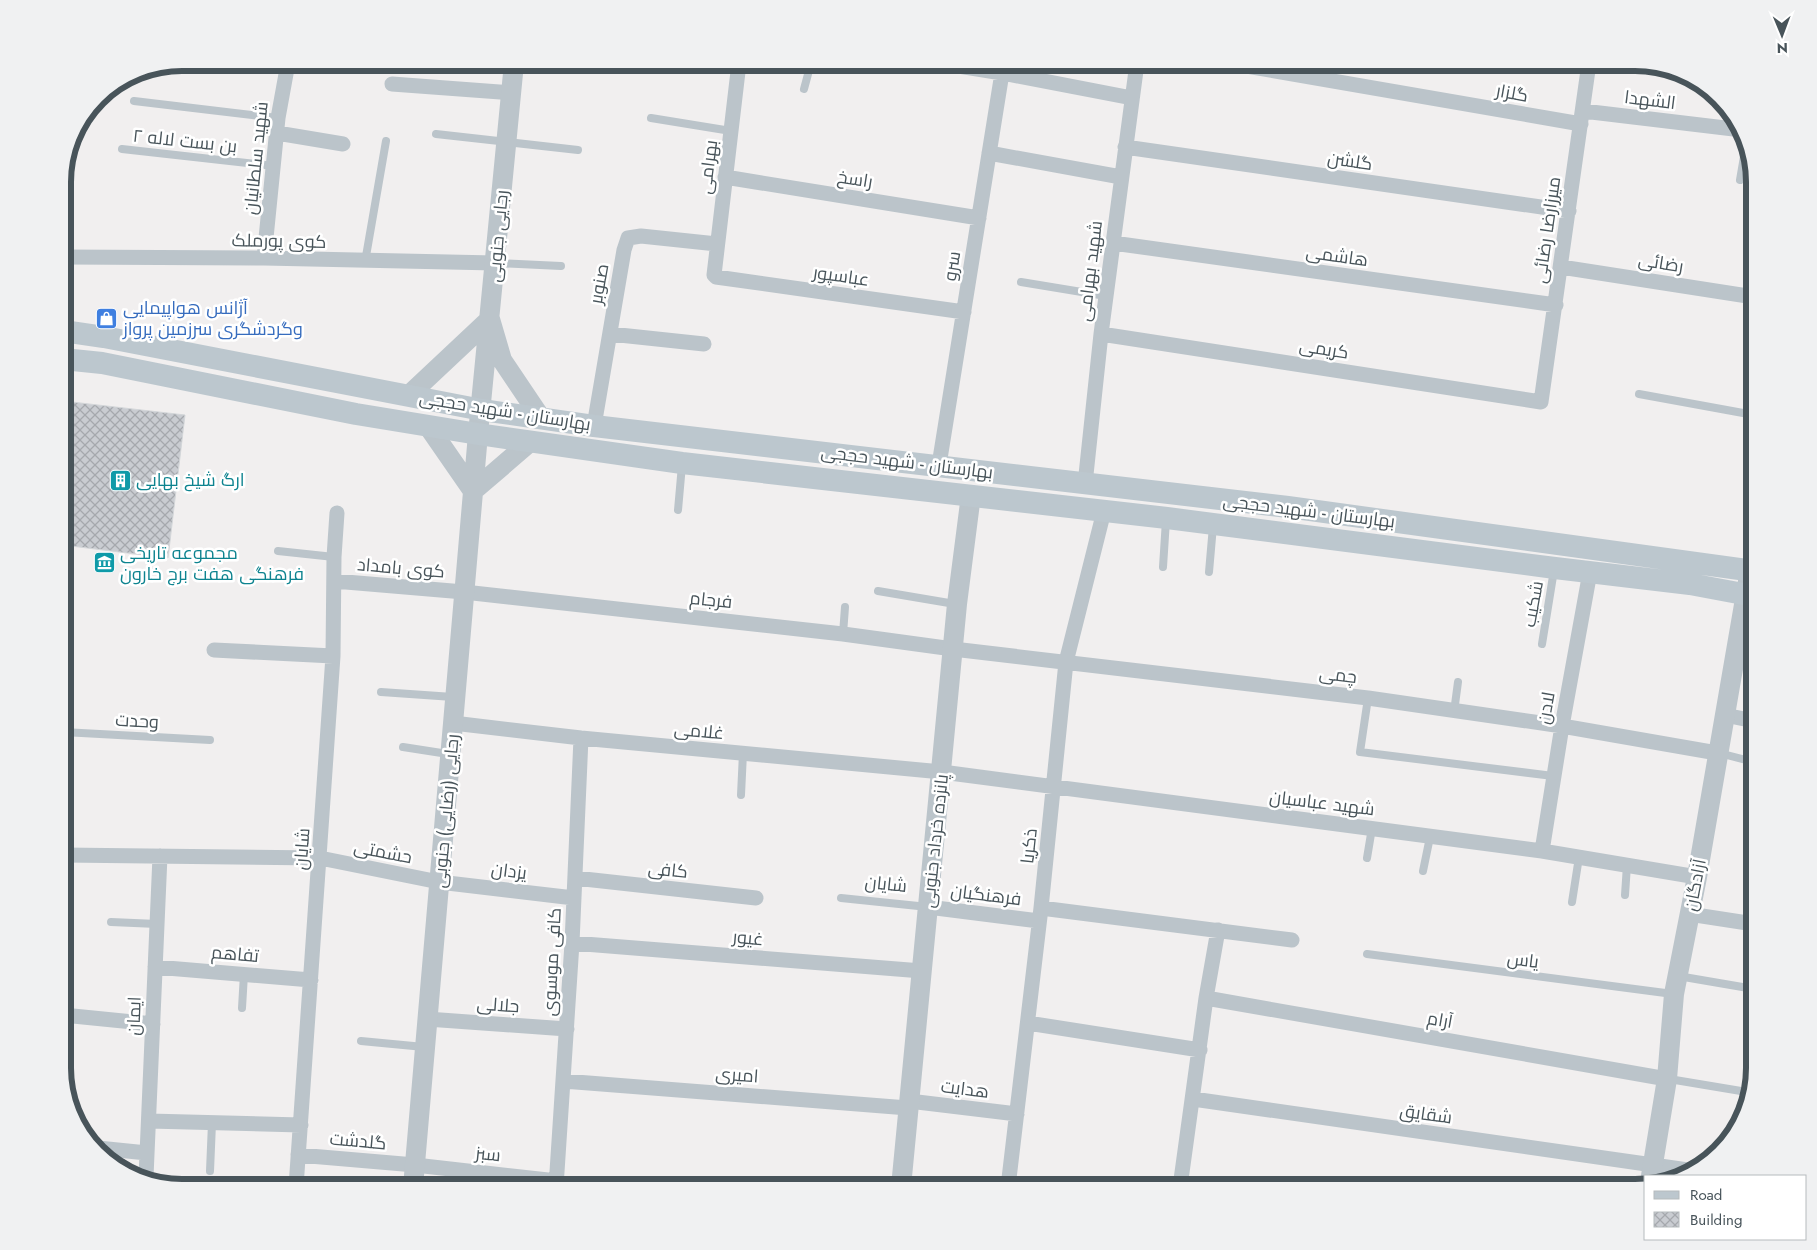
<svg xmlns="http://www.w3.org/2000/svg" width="1817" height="1250" viewBox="0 0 1817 1250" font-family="Jost,Cairo,sans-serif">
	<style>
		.building { fill: url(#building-cross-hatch); stroke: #d3d6d9 }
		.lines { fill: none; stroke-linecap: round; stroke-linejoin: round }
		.service { stroke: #bbc4ca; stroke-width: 8 }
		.minor { stroke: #bbc4ca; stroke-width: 15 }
		.tertiary { stroke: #bbc4ca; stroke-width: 20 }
		.secondary { stroke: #bcc7ce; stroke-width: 22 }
		.labels { text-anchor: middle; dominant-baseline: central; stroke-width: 5; stroke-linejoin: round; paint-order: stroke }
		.street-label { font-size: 18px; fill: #48545a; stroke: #fff }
		.shop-label { font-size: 18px; fill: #366cbe; stroke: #fff; text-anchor: start }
		.culture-label { font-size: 18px; fill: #0d838f; stroke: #fff; text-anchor: start }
		.rim { fill: none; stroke: #48545a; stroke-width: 6 }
	</style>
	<defs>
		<pattern id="building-cross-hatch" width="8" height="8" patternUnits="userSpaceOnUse" patternTransform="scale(1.25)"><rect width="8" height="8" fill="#c9ccd1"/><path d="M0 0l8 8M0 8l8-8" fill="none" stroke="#a5a8ad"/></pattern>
	</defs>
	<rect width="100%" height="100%" fill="#f1efef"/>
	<path class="building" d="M63 401 185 415 168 558 63 545Z"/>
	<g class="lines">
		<path class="service" d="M1313 77 1316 63
			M804 89 811 63
			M134 101 278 118
			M651 118 731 131
			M436 134 578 150
			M122 149 274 166
			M1740 180 1746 145
			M365 262 386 141
			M495 263 561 266
			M1021 282 1106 296
			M1639 394 1754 415
			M678 510 682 465
			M278 551 334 557
			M1163 567 1166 520
			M1209 572 1213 526
			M878 591 955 604
			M843 634 845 607
			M1542 644 1554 570
			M381 692 453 697
			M1368 698 1360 752 1553 776
			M1454 712 1458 682
			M63 732 210 740
			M403 747 448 754
			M1719 753 1754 762
			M741 795 743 753
			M1367 858 1372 828
			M1423 871 1430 837
			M1625 895 1627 865
			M841 898 928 907
			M1572 902 1579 857
			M111 922 157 924
			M1367 954 1673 994
			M1678 976 1754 989
			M242 1008 244 974
			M361 1041 424 1047
			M1669 1079 1747 1092
			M210 1171 212 1123
			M557 1181 591 1187"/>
		<path class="minor" d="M739 63 714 275 716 277 964 312
			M940 63 1002 73 1132 98
			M1229 63 1581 124
			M392 84 512 93
			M1583 111 1742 130
			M277 133 343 144
			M1125 147 1569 211
			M989 153 1121 177
			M725 177 979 218
			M1113 243 1556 305
			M63 257 264 258 495 263
			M264 258 278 118 288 63
			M1561 267 1754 297
			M610 334 704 344
			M1101 334 1541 402 1589 63
			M594 426 624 250 628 238 641 236 717 244
			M939 465 1002 73
			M1085 484 1101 334 1137 63
			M1750 570 1754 541
			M334 581 464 592 843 634 953 649 1368 698 1562 726 1717 753
			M214 650 333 656
			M1725 715 1754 721
			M453 723 581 738 942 772 1542 851 1697 877
			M1542 851 1562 726 1590 572
			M63 855 320 858 439 882 574 898
			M575 878 756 898
			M928 907 1039 921
			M1041 908 1292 940
			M1689 914 1754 924
			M572 943 922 971
			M155 967 311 980
			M1206 998 1667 1079
			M63 1015 153 1024
			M427 1019 567 1029
			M1028 1023 1200 1050
			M563 1081 908 1108
			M1193 1099 1695 1171
			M909 1101 1017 1114
			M149 1121 301 1125
			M98 1148 147 1153
			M298 1155 415 1165 557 1181
			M146 1177 160 856
			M1008 1184 1033 1187
			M296 1187 333 656 334 557 337 513
			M556 1187 572 943 581 738
			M1008 1187 1041 908 1066 662 1104 511
			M1180 1187 1206 998 1218 930"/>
		<path class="tertiary" d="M408 396 490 319 502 360 541 418
			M428 426 473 491 530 442
			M1651 1176 1667 1079 1674 994 1697 877 1750 570
			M413 1187 478 434 514 63
			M901 1187 957 604 971 495"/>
		<path class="secondary" d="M63 331 104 337 482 410 594 426 1288 507 1754 571
			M63 359 102 363 356 414 478 434 682 463 1167 518 1555 568 1690 584 1754 596"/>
	</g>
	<defs>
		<symbol id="shop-square" viewBox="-11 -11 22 22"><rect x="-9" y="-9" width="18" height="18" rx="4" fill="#3f7fe0" stroke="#fff"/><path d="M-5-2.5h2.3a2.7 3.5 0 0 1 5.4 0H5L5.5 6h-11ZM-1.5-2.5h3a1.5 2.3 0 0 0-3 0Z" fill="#fff"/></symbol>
		<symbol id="building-square" viewBox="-11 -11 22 22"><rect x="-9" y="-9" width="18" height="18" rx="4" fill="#0f9aa8" stroke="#fff"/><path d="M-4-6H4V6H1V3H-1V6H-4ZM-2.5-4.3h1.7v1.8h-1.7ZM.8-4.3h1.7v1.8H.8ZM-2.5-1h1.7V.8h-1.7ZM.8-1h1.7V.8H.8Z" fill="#fff"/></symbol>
		<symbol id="museum-square" viewBox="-11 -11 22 22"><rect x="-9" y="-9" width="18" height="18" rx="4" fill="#0f9aa8" stroke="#fff"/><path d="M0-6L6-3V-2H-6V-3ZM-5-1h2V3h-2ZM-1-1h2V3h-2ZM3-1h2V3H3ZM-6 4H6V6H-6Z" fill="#fff"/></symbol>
	</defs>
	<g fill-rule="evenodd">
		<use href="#shop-square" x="94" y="306" width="25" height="25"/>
		<use href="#building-square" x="108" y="468" width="25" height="25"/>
		<use href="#museum-square" x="92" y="550" width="25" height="25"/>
	</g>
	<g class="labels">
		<g class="street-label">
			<text transform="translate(1512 93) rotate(10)">گلزار</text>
			<text transform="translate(1650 100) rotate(7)">الشهدا</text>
			<text transform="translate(185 141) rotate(6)">بن بست لاله ۲</text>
			<text transform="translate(256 158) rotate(-84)">شهید سلطانیان</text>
			<text transform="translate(1350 161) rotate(8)">گلشن</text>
			<text transform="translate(708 167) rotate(-83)">بهرامی</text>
			<text transform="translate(855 179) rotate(9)">راسخ</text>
			<text transform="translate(1547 230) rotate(-82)">میرزارضا رضائی</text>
			<text transform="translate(498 236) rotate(-85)">رجایی جنوبی</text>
			<text transform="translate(279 241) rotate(1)">کوی پورملک</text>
			<text transform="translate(1337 256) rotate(8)">هاشمی</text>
			<text transform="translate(1661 263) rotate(9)">رضائی</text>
			<text transform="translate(952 266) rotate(-81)">سرو</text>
			<text transform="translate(1090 271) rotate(-83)">شهید بهرامی</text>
			<text transform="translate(841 276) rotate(8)">عباسپور</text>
			<text transform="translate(599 284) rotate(-80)">صنوبر</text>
			<text transform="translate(1324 349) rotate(9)">کریمی</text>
			<text transform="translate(505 411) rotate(9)">بهارستان - شهید حججی</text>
			<text transform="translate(907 462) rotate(7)">بهارستان - شهید حججی</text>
			<text transform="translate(1309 511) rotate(7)">بهارستان - شهید حججی</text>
			<text transform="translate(401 568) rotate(5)">کوی بامداد</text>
			<text transform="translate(711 600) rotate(6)">فرجام</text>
			<text transform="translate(1533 604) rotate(-80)">شکیب</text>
			<text transform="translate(1338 675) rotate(7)">چمی</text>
			<text transform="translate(1546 708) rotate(-80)">لادن</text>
			<text transform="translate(137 721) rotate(3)">وحدت</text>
			<text transform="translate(699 731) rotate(5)">غلامی</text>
			<text transform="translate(1322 803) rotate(7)">شهید عباسیان</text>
			<text transform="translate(446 811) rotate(-85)">رجایی (رضایی) جنوبی</text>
			<text transform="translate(935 841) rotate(-84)">پانزده خرداد جنوبی</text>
			<text transform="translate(1029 846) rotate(-84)">ذکریا</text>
			<text transform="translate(302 849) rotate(-86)">شایان</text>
			<text transform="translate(383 852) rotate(11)">حشمتی</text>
			<text transform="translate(668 870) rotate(6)">کافی</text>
			<text transform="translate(509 871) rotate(7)">یزدان</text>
			<text transform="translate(886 884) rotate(6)">شایان</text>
			<text transform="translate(1695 885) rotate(-79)">آزادگان</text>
			<text transform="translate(986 895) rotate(7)">فرهنگیان</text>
			<text transform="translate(748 938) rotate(5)">غیور</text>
			<text transform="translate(235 954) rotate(5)">تفاهم</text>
			<text transform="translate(1523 960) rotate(7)">یاس</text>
			<text transform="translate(552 962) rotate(-87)">کافی موسوی</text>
			<text transform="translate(498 1005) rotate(4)">جلالی</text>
			<text transform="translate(134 1016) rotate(-88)">ایمان</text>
			<text transform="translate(1440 1020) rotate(10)">آرام</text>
			<text transform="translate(737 1075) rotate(4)">امیری</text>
			<text transform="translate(965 1089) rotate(7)">هدایت</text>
			<text transform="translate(1426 1114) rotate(8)">شقایق</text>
			<text transform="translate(358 1141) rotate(5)">گلدشت</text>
			<text transform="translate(488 1154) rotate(6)">سبز</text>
		</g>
		<g class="shop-label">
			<text x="123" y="308">آژانس هواپیمایی<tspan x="123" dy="21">و‌گردشگری سرزمین پرواز</tspan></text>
		</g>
		<g class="culture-label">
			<text x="136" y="480">ارگ شیخ بهایی</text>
			<text x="120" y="553">مجموعه تاریخی<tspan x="120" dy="21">فرهنگی هفت برج خارون</tspan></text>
		</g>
	</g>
	<path d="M0 0H1817V1250H0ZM182 71H1635A111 111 0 0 1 1746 182V1068A111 111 0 0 1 1635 1179H182A111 111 0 0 1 71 1068V182A111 111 0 0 1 182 71Z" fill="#f0f1f2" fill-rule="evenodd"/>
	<path class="rim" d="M182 71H1635A111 111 0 0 1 1746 182V1068A111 111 0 0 1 1635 1179H182A111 111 0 0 1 71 1068V182A111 111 0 0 1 182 71Z"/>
	<rect x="1644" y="1175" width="162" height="65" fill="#ffffff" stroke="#b6bbbd"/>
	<rect x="1654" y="1191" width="25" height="8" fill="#bcc7ce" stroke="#b6bbbd"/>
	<text x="1690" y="1200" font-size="15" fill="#48545a">Road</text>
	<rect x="1654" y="1212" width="25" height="15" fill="url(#building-cross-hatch)" stroke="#b6bbbd"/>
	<text x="1690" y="1225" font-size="15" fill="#48545a">Building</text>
	<g transform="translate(1782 35) rotate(179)" stroke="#ffffff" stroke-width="4" paint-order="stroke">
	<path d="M0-4L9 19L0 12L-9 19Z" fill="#48545a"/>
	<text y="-8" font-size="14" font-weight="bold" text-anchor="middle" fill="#48545a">N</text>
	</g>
</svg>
